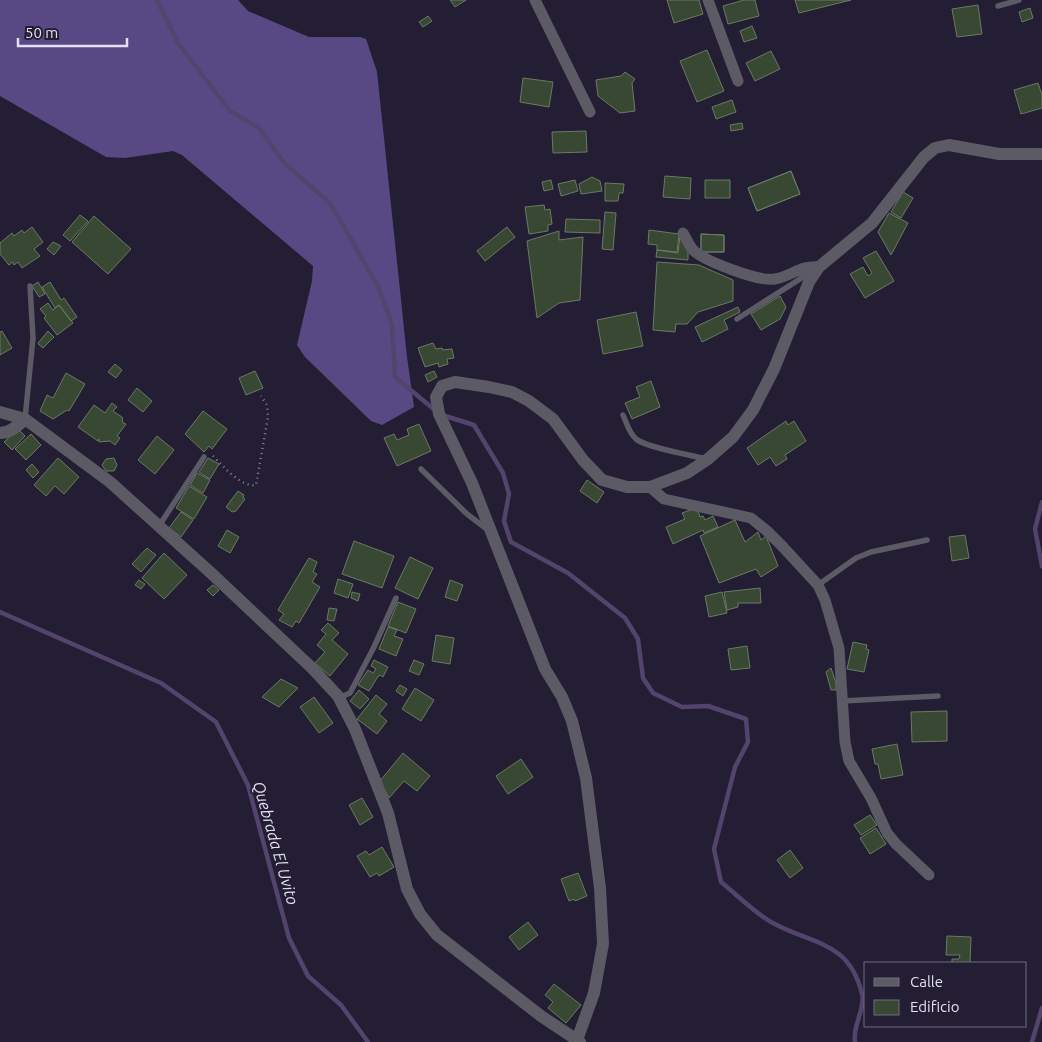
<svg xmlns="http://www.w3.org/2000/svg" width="1042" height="1042" viewBox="0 0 1042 1042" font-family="Ubuntu,sans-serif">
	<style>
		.forest { fill: #584985 }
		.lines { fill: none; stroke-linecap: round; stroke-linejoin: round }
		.stream { stroke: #52446c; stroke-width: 4.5 }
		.building { fill: #394833; stroke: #6a7a64 }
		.path { stroke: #888596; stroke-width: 2.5; stroke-dasharray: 1 4; stroke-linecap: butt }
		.service { stroke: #5c5a65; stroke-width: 5.5 }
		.minor { stroke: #5c5a65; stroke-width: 11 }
		.tertiary { stroke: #5c5a65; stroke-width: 12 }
		.labels { text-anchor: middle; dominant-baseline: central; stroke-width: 4; stroke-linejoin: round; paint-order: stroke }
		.water-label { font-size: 16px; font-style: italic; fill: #e2dff1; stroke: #231e33 }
	</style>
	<rect width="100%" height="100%" fill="#231e33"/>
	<path class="forest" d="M0 0H238L248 11 309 37H360L366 39 377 72 407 357 414 407 382 425 371 421 305 357 297 345 312 281 313 266 182 155 173 151 125 158 106 157 0 96Z"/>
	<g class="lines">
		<path class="stream" d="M157 0 178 43 230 111 259 128 285 164 330 203 378 286 392 325 395 377 436 411
			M442 415 474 425 503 473 509 494 504 521 511 542 568 573 625 618 638 639 643 678 653 693 682 707 708 706 746 719 748 742 735 767 714 849 721 882C736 894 755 913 771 922 812 945 849 940 862 994 866 1008 852 1026 855 1042
			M1042 502 1035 529 1042 566
			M0 612 161 683 216 722 248 785 289 938 308 976 341 1005 368 1042
			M1032 1042 1042 1008"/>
	</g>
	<path class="building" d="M450 0H466L455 7Z
		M667 0H699L703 14 674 23Z
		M744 0H755L759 16 728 24 723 6Z
		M795 0H851L799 13Z
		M978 5 982 34 957 37 952 9Z
		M1030 8 1033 18 1022 22 1019 12Z
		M428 16 432 21 423 27 419 22Z
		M752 26 757 38 744 42 740 31Z
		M707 50 724 91 697 102 680 61Z
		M771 51 780 69 755 81 746 63Z
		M625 72 635 79 632 83 635 111 620 113 598 96 596 80 621 76Z
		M523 78 553 82 549 107 520 102Z
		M1038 83 1042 95V108L1021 114 1014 90Z
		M732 100 736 112 716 119 712 107Z
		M742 123 743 129 731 131 730 125Z
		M586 131 587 152 553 153 552 132Z
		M791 171 800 194 757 211 748 188Z
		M791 171 800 194 757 211 748 188Z
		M665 176 691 178 690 199 663 197Z
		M592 177 600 181 602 191 581 194 579 184Z
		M551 180 553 189 544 191 542 182Z
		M575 180 578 191 561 196 558 184Z
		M705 180H730V198H705Z
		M605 183 624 184 623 193H619L618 201H605Z
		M903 192 913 198 901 218 891 212Z
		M544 205 545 210 550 209 552 224 548 225V231L529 234 525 207Z
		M605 212 616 213 613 250 602 249Z
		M889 213 908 223 891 255 878 232Z
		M80 215 88 221 70 241 63 235Z
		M94 216 131 249 108 274 72 242Z
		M566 219 600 220V233L565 232Z
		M32 227 43 242 34 249 40 256 22 268 18 262 14 265 13 262 9 265 0 254V243L12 233 14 236 22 230 24 233Z
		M507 227 515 237 485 261 477 251Z
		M649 230 679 234 677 252 657 250V245L648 244Z
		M559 231V240L583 237 580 300 559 303 537 318 527 241Z
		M701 234 724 235V252H701Z
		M701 234 724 235V252H701Z
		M680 236 688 251V260L656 257 657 250 678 253Z
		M53 242 61 246 54 255 47 249Z
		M876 251 894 281 865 298 850 274 863 267 868 276 872 273 863 258Z
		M657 262 699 265 733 280V301L698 312 687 324H676L675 332 653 330Z
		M38 282 45 294 39 297 32 286Z
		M50 282 61 300 64 298 77 317 71 321 59 305 55 308 42 287Z
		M780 296 786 307 780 319 761 330 751 314Z
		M48 303 53 310 59 305 73 323 57 335 44 318 46 316 40 309Z
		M738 307 740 312 724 320 728 329 702 342 695 327Z
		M636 312 643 346 603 354 597 320Z
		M2 331 12 348 0 355V332Z
		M48 331 54 337 43 348 38 344 39 342Z
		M433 343 436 349 442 348 443 350 452 349 454 358 447 359 448 364 439 367 438 363 425 367 418 348Z
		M115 364 122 370 116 378 108 372Z
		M255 371 263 388 246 395 239 378Z
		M434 371 437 377 428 382 425 375Z
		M66 373 85 384 69 411 67 410 53 419 40 411 47 395 53 398Z
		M651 381 660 407 632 419 625 403 640 397 636 387Z
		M137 388 152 401 143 412 128 400Z
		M112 403 117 407 113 411 122 417 123 423 126 424 117 436 120 438 115 445 110 441 99 442V439L98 441 78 427 94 405 105 413Z
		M203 411 227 429 212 449 209 446 204 452 185 434Z
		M786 421 788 425 794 421 806 441 785 455 787 459 776 466 770 457 758 465 747 448Z
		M419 424 431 451 397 466 384 438 394 434 397 440 409 435 407 429Z
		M18 429 25 436 12 450 4 442Z
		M31 434 41 445 26 460 15 449Z
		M157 436 174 450 155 474 138 460Z
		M58 458 79 477 64 494 55 486 46 496 34 485Z
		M114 458 117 465 114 471H106L102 465 106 459Z
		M208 458 219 464 210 479 199 472Z
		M32 464 39 472 33 478 26 470Z
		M197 473 210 480 203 493 190 485Z
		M587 480 604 492 597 503 580 491Z
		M189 486 207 497 194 519 176 508Z
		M238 491 244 495 243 498 245 499 236 511 232 512 226 507Z
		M693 509 698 511 700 517 703 516 705 520 713 516 718 527 704 533 703 530 673 544 666 527 685 519 682 513Z
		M181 512 193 520 181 537 169 528Z
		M735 520 745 542 758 532 761 540 766 536 778 566 761 577 756 569 719 583 700 536Z
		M227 530 239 537 230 553 218 546Z
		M965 535 969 558 952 561 949 537Z
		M354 541 394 556 382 588 342 574Z
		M147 548 156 555 141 572 132 564Z
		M164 553 187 575 164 599 142 578Z
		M410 557 433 568 418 599 395 588Z
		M309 558 317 562 313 572 317 574 312 582 320 587 299 623 296 621 292 627 279 620 284 614 278 610Z
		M338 579 353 584 348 598 334 593Z
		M139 580 145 584 141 589 135 585Z
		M450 580 463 585 457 601 445 597Z
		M213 585 219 590 213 596 207 590Z
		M760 588 761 603H738V607L727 610 724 592Z
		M352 592 360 594 358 601 351 598Z
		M722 592 727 613 709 617 705 596Z
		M398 602 416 609 406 633 388 626Z
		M329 608 337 609 334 621 327 620Z
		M328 623 339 633 332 640 348 654 330 676 315 663 325 652 317 645 326 634 321 630Z
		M388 627 397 630 394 636 403 639 396 656 379 649Z
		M436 635 454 638 450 664 432 661Z
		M853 642 867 645 866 649 869 650 864 672 847 669Z
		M747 646 750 668 731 670 728 649Z
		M374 660 388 667 383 677 380 675 377 678 369 691 358 685 368 670 373 673 376 669 371 666Z
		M414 660 424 664 419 675 409 671Z
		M831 668 836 683V690H831L826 672Z
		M281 679 298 688 279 707 262 697Z
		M400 685 407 689 403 696 396 691Z
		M415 688 434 700 421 721 402 709Z
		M359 690 369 699 360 709 350 701Z
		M376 695 387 704 379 714 387 721 377 734 357 719Z
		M314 697 333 723 319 733 300 707Z
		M947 711V741L912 742 911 712Z
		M897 744 903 775 881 779 878 764H875L872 749Z
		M403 753 430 776 417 791 404 781 389 798 380 781Z
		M521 759 533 777 508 794 496 776Z
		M362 798 373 817 360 825 349 805Z
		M870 815 877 825 861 835 854 825Z
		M876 828 886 844 870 854 860 838Z
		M382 847 394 867 379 876 377 873 370 877 357 856 366 851 369 855Z
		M790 850 803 868 790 878 777 860Z
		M578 873 587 896 575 901 574 899 569 901 561 879Z
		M528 922 538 935 519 950 509 937Z
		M947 936 971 937 970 963H952V959H959L960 955H946Z
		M554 984 581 1005 566 1023 548 1008 553 1002 545 995Z"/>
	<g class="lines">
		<path class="path" d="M213 456C223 466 240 487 256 485L268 417 267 405 261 396"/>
		<path class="service" d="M998 6 1019 0
			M737 319 811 272
			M623 415C627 424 629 433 636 439 647 448 691 455 706 459
			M25 419 33 338 30 286
			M421 469 467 514 488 530
			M159 526 204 457
			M818 585 856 558 871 552 927 540
			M339 698 350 693 374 647 396 598
			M842 701 938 696"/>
		<path class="minor" d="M535 0 590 112
			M708 0 738 81
			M683 233C686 238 689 245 693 250 704 261 759 282 775 279 792 276 800 265 819 267
			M650 487 664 499 751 518 767 531 783 547 818 585 825 600 839 648 845 742 849 761 871 798 887 833 896 844 929 875"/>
		<path class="tertiary" d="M0 412 25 419 110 482 211 573 312 668 338 696 355 729 388 813 407 889 420 914 437 935 541 1016 580 1042
			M0 433C10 433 18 426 25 419
			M577 1040 594 993 603 944 600 888 586 778 572 721 562 697 545 669 472 483 439 414 436 397 442 386 455 382 489 387 512 392 529 401 553 419 583 460 602 480 627 487H650L687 473 708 459 733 437 753 410 774 369 809 282 819 267 872 223 924 157 935 148 949 145 999 154H1042"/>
	</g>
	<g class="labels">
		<g class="water-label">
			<text transform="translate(276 843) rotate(74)">Quebrada El Uvito</text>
		</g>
	</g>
	<rect x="864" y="962" width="162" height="65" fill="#231e33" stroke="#706c7e"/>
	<rect x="874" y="978" width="25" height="8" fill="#5c5a65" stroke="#706c7e"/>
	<text x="910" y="987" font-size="15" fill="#e3e1ef">Calle</text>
	<rect x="874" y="1000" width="25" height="15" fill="#394833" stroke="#706c7e"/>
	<text x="910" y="1012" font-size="15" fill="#e3e1ef">Edificio</text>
	<path d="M18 38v8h109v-8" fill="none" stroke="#e3e1ef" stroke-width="2.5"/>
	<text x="25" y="38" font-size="15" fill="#e3e1ef" stroke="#231e33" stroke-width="4" paint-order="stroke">50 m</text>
</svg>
